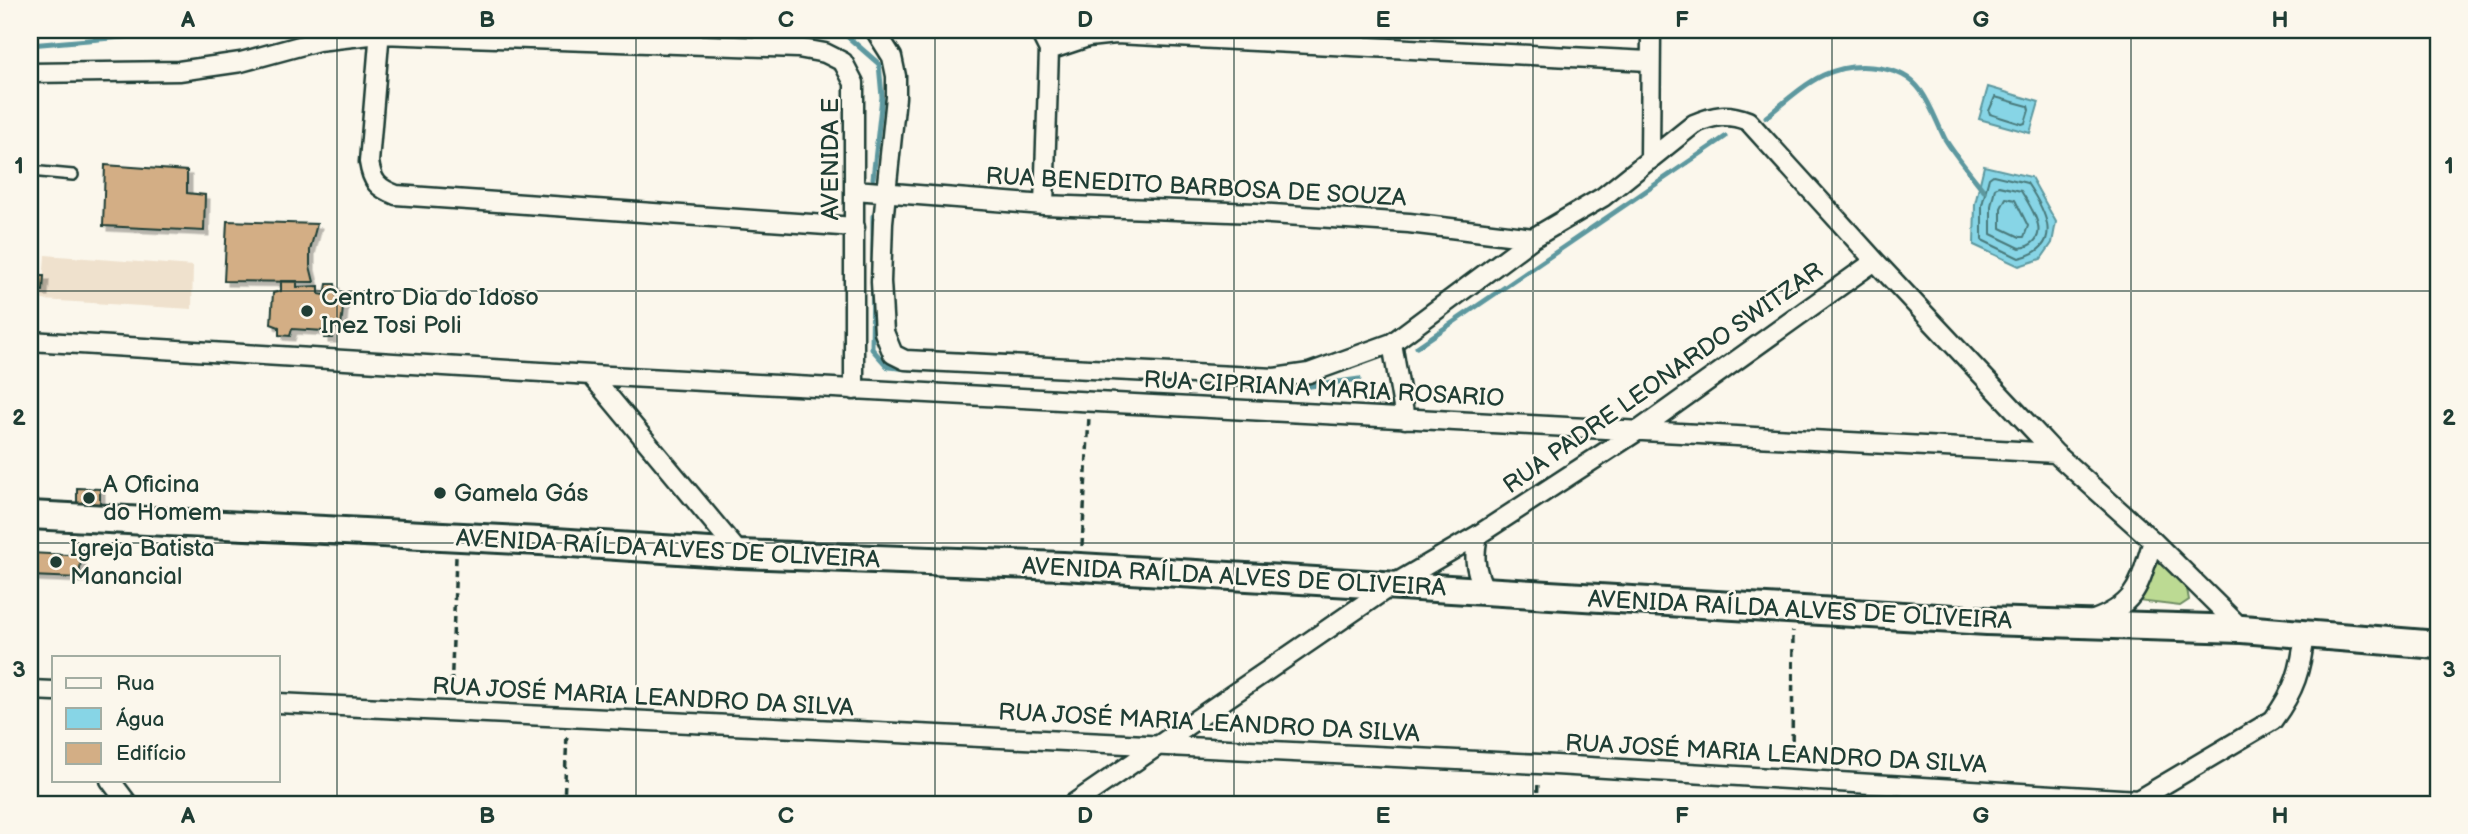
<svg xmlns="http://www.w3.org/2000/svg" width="2468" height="834" viewBox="0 0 2468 834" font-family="'Balsamiq Sans',sans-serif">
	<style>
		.built { fill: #efe1cd }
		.green { fill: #bcda93; stroke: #6e8c64; stroke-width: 2 }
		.water { fill: #87d5e6; stroke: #5d989f; stroke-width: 2 }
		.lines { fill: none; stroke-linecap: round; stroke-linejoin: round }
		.shore { stroke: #497a7b; stroke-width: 2 }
		.stream { stroke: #5d989f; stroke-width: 5 }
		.building { fill: #d3ae85; stroke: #1f3d34; stroke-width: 2; filter: url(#shadow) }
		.lane-casing { stroke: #1f3d34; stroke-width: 14 }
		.street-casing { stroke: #1f3d34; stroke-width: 23 }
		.secondary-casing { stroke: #1f3d34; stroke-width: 32 }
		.path { stroke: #1f3d34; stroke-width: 3.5; stroke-dasharray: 7 5; stroke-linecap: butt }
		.lane { stroke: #fbf7ec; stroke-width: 9 }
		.street { stroke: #fbf7ec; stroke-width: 18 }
		.secondary { stroke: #fbf7ec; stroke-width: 26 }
		.grid { fill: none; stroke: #1f3d34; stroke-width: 2; stroke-opacity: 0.55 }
		.poi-dot { fill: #1f3d34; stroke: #fbf7ec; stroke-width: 2.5 }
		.labels { text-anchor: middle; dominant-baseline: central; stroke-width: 5; stroke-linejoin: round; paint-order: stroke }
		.street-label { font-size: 24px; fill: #1f3d34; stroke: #fbf7ec }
		.poi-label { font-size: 24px; fill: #1f3d34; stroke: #fbf7ec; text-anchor: start }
		.neatline { fill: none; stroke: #1f3d34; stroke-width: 2.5 }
		.grid-label { font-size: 23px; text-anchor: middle; font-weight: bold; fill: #1f3d34 }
	</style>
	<defs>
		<filter id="shadow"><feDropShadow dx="4.5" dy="4.5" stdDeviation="0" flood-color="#0004"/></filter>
	</defs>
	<rect width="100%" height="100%" fill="#fbf7ec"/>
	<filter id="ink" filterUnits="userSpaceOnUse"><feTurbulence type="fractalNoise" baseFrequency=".0143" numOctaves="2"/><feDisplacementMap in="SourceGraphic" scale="14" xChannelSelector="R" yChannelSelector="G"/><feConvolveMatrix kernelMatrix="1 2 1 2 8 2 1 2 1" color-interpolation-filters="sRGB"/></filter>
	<g filter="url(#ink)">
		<path class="built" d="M45 255 193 266 192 309 42 300Z"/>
		<path class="green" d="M2159 560 2187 589 2189 600 2180 606 2138 601Z"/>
		<path class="water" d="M1988 87 2039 102 2030 133 1979 119Z
			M1984 166 2031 177 2056 222 2052 243 2041 259 2019 266 1974 245 1975 204Z"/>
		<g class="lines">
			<path class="shore" d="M1995 97 2028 106 2029 110 2025 123 2022 124 1990 114 1989 111Z
				M1993 175 2027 183C2045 210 2066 247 2019 258L1982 240V205L1989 178Z
				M1999 186 2021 191C2033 210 2054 241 2020 248L1991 234V206L1995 188Z
				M2006 198 2015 200 2028 226 2024 237H2020L2001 228V208Z"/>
			<path class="stream" d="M840 30 879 64 882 97 873 178
				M30 45 204 30
				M1766 117C1802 88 1829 59 1880 68 1897 71 1910 76 1921 91 1931 105 1937 123 1945 139 1956 157 1971 174 1984 191
				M873 272V216
				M873 282 872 349 888 367 910 369
				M1417 347 1725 137
				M1269 386 1297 388 1359 379"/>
		</g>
		<path class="building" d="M105 165 187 171V193L205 195 204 231 103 226Z
			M227 221 317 224 310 250V266L314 282 224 281Z
			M30 276H44L43 291 30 290Z
			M281 281H297V287L319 286V294L325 295 327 284H335L336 295 344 297 341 328H331L332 338H324V331L292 329 290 336 279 335V327L271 324 273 293 281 291Z
			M77 488 100 489V507L77 506Z
			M72 549 82 550 79 578 30 576 31 553 68 555Z"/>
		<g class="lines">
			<defs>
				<path id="lane" d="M30 171 73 175"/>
				<path id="street" d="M380 30 369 162C372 182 378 188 396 195L855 227
					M875 30 892 57 896 76V97L883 222 881 282 884 332 893 354 905 360 1275 378 1309 373 1392 343 1533 238 1603 197 1694 124C1714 115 1728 113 1748 121L1875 261 2055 453 2153 541 2242 629
					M1039 30 1049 50 1044 205
					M1049 50 1088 37 1116 34 1649 61
					M30 73 179 71 241 62 318 41 379 34 798 48 825 53 843 62 854 83V390
					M1650 160 1651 30
					M855 190 1044 205 1256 213 1409 223 1533 238
					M30 341 591 375 2055 453
					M1392 343 1405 419
					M591 375 740 554
					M1478 535C1474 555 1474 567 1483 586L1496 591
					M2094 620C2139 603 2139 583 2153 541
					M30 690 54 691
					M278 703 1539 764 2138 800
					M110 780 128 804
					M1073 804 1389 587 1478 535 1639 430 1875 261
					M2131 804 2273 720C2295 690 2301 670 2305 633"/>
				<path id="secondary" d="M30 515 540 541 740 554 1063 566 1987 621 2242 629 2438 645"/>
			</defs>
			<use href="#lane" class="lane-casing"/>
			<use href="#street" class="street-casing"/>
			<use href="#secondary" class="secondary-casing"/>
			<path class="path" d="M1082 546 1089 417
				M451 696 456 557
				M1792 764 1793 631
				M564 804 567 733
				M1537 804 1538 782"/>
			<use href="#lane" class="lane"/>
			<use href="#street" class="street"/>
			<use href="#secondary" class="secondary"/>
		</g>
	</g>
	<path class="grid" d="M337 30V804M636 30V804M935 30V804M1234 30V804M1533 30V804M1832 30V804M2131 30V804M30 291H2438M30 543H2438"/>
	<g class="poi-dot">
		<circle cx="307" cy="311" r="7"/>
		<circle cx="440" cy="493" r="7"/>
		<circle cx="89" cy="498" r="7"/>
		<circle cx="56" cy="562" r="7"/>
	</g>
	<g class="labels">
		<g class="street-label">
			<text transform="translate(830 159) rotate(-90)">AVENIDA E</text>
			<text transform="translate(1196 187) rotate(3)">RUA BENEDITO BARBOSA DE SOUZA</text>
			<text transform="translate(1663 378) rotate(-35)">RUA PADRE LEONARDO SWITZAR</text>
			<text transform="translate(1324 389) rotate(3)">RUA CIPRIANA MARIA ROSARIO</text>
			<text transform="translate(668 549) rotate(3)">AVENIDA RAÍLDA ALVES DE OLIVEIRA</text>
			<text transform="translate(1234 577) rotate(3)">AVENIDA RAÍLDA ALVES DE OLIVEIRA</text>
			<text transform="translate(1800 610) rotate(3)">AVENIDA RAÍLDA ALVES DE OLIVEIRA</text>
			<text transform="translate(643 697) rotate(3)">RUA JOSÉ MARIA LEANDRO DA SILVA</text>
			<text transform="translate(1209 723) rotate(3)">RUA JOSÉ MARIA LEANDRO DA SILVA</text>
			<text transform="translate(1776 754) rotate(3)">RUA JOSÉ MARIA LEANDRO DA SILVA</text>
		</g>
		<g class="poi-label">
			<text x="321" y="297">Centro Dia do Idoso<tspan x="321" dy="28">Inez Tosi Poli</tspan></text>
			<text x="103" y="484">A Oficina<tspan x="103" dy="28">do Homem</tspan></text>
			<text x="454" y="493">Gamela Gás</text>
			<text x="70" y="548">Igreja Batista<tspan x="70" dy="28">Manancial</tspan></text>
		</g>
	</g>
	<rect width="2468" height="834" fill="none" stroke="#fbf7ec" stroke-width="77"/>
	<rect x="52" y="656" width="228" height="126" fill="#fbf7ec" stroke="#a3ada2" stroke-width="2"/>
	<rect x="66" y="678" width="35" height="10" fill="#fbf7ec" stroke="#a3ada2" stroke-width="2"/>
	<text x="116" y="690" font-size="21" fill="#1f3d34">Rua</text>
	<rect x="66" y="708" width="35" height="21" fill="#87d5e6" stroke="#a3ada2" stroke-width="2"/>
	<text x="116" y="726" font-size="21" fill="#1f3d34">Água</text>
	<rect x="66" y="743" width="35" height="21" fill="#d3ae85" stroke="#a3ada2" stroke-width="2"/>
	<text x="116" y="760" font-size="21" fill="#1f3d34">Edifício</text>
	<rect x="38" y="38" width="2392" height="758" class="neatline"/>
	<g class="grid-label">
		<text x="188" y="27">A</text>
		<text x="487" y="27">B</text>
		<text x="786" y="27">C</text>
		<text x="1085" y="27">D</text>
		<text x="1383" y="27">E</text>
		<text x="1682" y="27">F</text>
		<text x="1981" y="27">G</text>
		<text x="2280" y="27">H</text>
		<text x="19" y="173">1</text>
		<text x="2449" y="173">1</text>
		<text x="19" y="425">2</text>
		<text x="2449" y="425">2</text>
		<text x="19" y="677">3</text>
		<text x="2449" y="677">3</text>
		<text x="188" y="823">A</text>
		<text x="487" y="823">B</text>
		<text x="786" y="823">C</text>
		<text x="1085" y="823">D</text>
		<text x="1383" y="823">E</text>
		<text x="1682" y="823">F</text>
		<text x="1981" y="823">G</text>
		<text x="2280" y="823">H</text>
	</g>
</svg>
